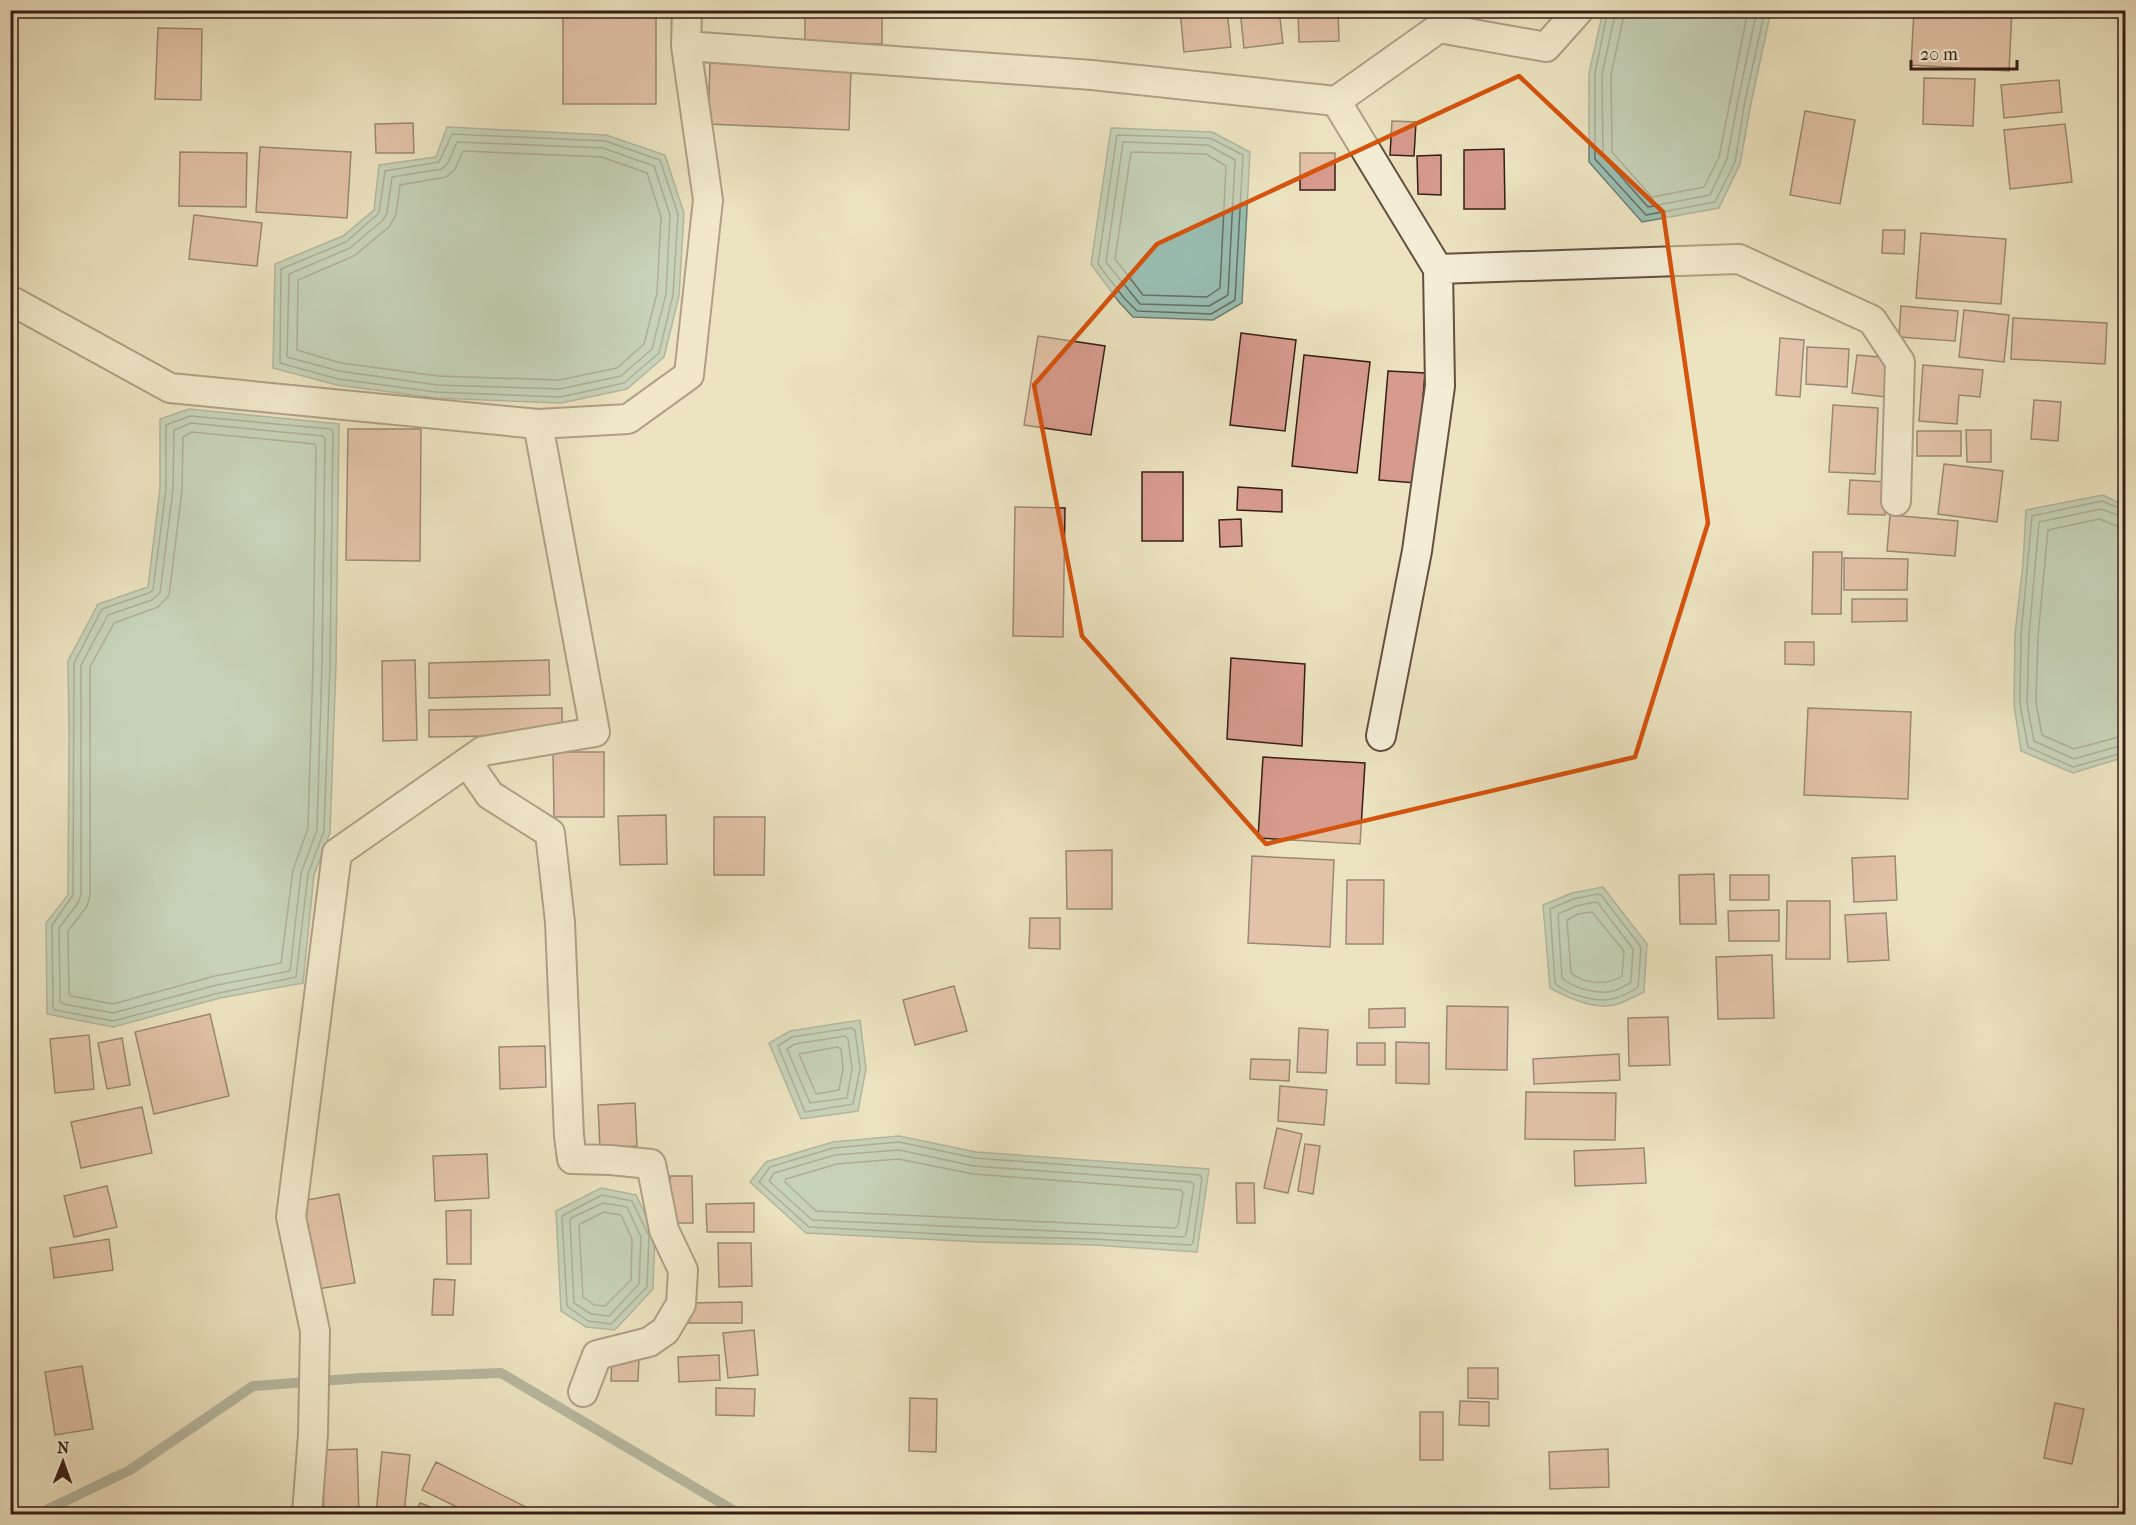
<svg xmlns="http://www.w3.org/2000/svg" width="2136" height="1525" viewBox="0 0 2136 1525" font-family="'IM FELL French Canon',serif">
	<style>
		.water { fill: #99beb2; stroke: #717e74; stroke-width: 1.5 }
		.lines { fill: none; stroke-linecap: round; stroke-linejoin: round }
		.shore { stroke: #686e64; stroke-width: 1.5 }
		.stream { stroke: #717e74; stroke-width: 10 }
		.building { fill: #d79b8d; stroke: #361e16; stroke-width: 1.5 }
		.minor-casing { stroke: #644f40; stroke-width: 32 }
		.minor { stroke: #f3edd6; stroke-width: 28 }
		.marked { fill: none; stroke: #d6530d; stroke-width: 4.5; stroke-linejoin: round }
	</style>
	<rect width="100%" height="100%" fill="#ece3c0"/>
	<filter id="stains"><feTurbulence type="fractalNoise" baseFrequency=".00333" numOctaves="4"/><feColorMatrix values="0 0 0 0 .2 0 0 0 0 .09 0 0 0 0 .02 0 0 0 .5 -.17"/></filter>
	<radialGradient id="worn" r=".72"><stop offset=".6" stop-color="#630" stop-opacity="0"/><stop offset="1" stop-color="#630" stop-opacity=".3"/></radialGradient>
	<path class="water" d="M1603 11H1771L1751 103 1740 164 1719 208 1642 222 1589 162V73Z
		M447 127 606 135 665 155 684 213 679 296 664 357 627 389 561 403 436 398 337 385 273 368 275 264 343 236 374 210 379 165 436 157Z
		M1111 128 1212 132 1250 152 1242 303 1213 320 1133 317 1119 302 1091 264Z
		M189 409 339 424 336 665 330 833 314 875 303 983 220 998 113 1027 47 1014 46 923 68 895 69 735 68 661 98 604 148 587 160 488V419Z
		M2103 495 2125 506V757L2073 773 2021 751 2014 705 2015 634 2023 564 2026 510Z
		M1603 887 1647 944 1644 992C1635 996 1627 1001 1618 1004 1596 1011 1568 998 1550 988L1543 905 1572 893Z
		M860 1020 866 1069 858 1111 801 1119 769 1043 790 1031Z
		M899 1136 976 1152 1209 1169 1197 1252 1094 1245 979 1242 806 1233 750 1182 766 1162 833 1142Z
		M601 1188 636 1195 655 1234 653 1289 615 1330 586 1327 561 1311 556 1211Z"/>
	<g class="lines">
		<path class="shore" d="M1608 10 1595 73V159L1646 215 1715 202 1735 162 1745 101 1765 10
			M1616 10 1602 74 1603 156 1648 207 1710 195 1727 159 1738 100 1757 10
			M1625 10 1611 75 1612 152 1652 197 1704 187 1719 157 1748 10
			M452 134 605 141 660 160 678 214 673 295 659 353 624 383 561 397 436 392 338 379 280 363 281 269 346 242 379 213 385 171 439 162Z
			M1117 135 1210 138 1243 155 1235 300 1211 314 1137 311 1124 298 1098 264Z
			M457 142 603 148 654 166 670 215 666 294 652 349 621 376 560 389 437 385 339 371 287 357 289 274 350 248 383 220 387 213 392 177 442 169 448 163Z
			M1123 142 1208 145 1235 160 1228 295 1209 306 1140 304 1106 262Z
			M463 151 602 157 647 173 661 217 657 293 644 344 617 368 559 380 438 376 341 363 297 350 298 280 354 256 389 227 396 215 400 185 446 177 455 169Z
			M1131 152 1206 154 1226 166 1220 288 1207 297 1143 295 1115 259Z
			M190 416 331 429 333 431 330 665 324 831 308 874 296 977 219 993 113 1021 55 1010 53 1007 52 925 73 895 74 663 102 609 149 593 153 590 166 489V425Z
			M191 423 323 436 325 438 322 665 317 830 301 873 290 971 217 985 113 1013 63 1004 60 1001 59 928 78 903 81 895V665L108 615 152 600 160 593 173 489 174 430Z
			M192 432 314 444 316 446 313 665 308 828 293 870 281 963 215 976 113 1004 71 996 69 993 68 931 87 906 90 896V667L114 623 158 607 169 595 182 490 183 437Z
			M2126 511 2102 501 2032 516 2021 635 2020 704 2028 747 2073 767 2126 752
			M2126 518 2101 509 2039 522 2029 635 2027 704 2034 741 2074 759 2126 744
			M2126 527 2117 526 2099 519 2048 530 2038 636 2036 703 2042 735 2074 749 2126 735
			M1598 894 1601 895 1641 947 1638 987C1632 991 1623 996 1616 998 1598 1004 1568 995 1555 983L1550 909 1573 899Z
			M1595 902 1598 903 1633 949 1631 982C1626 985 1619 990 1613 991 1598 995 1573 988 1562 978L1558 914 1576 906Z
			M1592 912 1624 951 1622 976C1608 986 1584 984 1571 973L1567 920 1578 914Z
			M851 1028 855 1030 860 1069 853 1104 805 1112 778 1046 792 1037Z
			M845 1036 848 1039 852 1068 847 1098 810 1103 787 1049 795 1044Z
			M837 1047 841 1049 843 1069 839 1090 816 1094 799 1054Z
			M899 1142 975 1158 1200 1175 1202 1178 1193 1243 1190 1245 1094 1239 979 1236 809 1227 759 1182 770 1167 833 1148Z
			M899 1150 974 1166 1191 1182 1194 1185 1186 1235 1183 1237 812 1220 769 1181 774 1173 835 1155Z
			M898 1159 973 1174 1181 1190 1183 1193 1178 1225 1175 1228 816 1211 785 1182 786 1179 837 1164Z
			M602 1195 632 1201 649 1236 647 1287 611 1324 588 1321 567 1306 562 1216Z
			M603 1203 627 1207 641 1237 639 1284 609 1316 591 1314 574 1303 570 1221 571 1218Z
			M604 1212 621 1215 632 1239 631 1280 605 1306 594 1305 583 1297 579 1227 580 1224Z"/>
		<path class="stream" d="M38 1514 130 1470 253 1386 361 1378 501 1373 733 1510 748 1514"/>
	</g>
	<path class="building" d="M563 10H656V104H563Z
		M805 10H882V44L805 43Z
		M1180 10H1227L1231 47 1184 52Z
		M1240 10H1279L1283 43 1244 48Z
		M1298 10H1338L1339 41 1299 42Z
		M1914 10H2012L2009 71 1911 65Z
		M158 28 202 29 201 100 155 99Z
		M710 62 851 69 849 130 708 124Z
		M1924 78 1975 79 1973 126 1923 124Z
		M2059 80 2062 112 2004 118 2001 85Z
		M1805 111 1855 120 1840 204 1790 195Z
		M1392 121 1416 122 1414 156 1390 155Z
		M413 123 414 153H376L375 124Z
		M2065 124 2072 182 2010 189 2004 130Z
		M10 147H14L13 225H10Z
		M260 147 351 152 347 218 256 212Z
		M1504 149 1505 209H1464V150Z
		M180 152 247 153 246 207 179 206Z
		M1300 153H1335V190H1300Z
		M1441 155V195L1418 194 1417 156Z
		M194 215 262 223 257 266 189 259Z
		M1883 230H1905L1904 254 1882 253Z
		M1921 233 2006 239 2001 304 1916 298Z
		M1901 306 1958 311 1955 341 1899 337Z
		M1964 310 2009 315 2004 362 1959 357Z
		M2013 318 2107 323 2105 364 2011 359Z
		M1241 333 1296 340 1285 431 1230 425Z
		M1038 336 1105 346 1091 435 1024 425Z
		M1780 338 1804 340 1800 397 1776 395Z
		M1807 347 1849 349 1847 387 1806 384Z
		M1304 355 1370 362 1357 473 1292 466Z
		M1857 355 1889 358 1885 397 1852 393Z
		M1923 365 1983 370 1980 397 1959 395 1957 424 1919 421Z
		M1388 371 1425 373 1416 483 1379 480Z
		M2034 400 2061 402 2058 441 2031 439Z
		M1833 405 1878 408 1875 474 1829 472Z
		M348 429H421L420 561 346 560Z
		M1966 430H1991V462H1967Z
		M1917 431H1961V456H1917Z
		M1944 464 2003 471 1997 522 1938 514Z
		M1142 472H1183V541H1142Z
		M1850 480 1887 482 1885 515 1848 514Z
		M1238 487 1282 490V512L1237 510Z
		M1015 507 1065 508 1063 637 1013 636Z
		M1890 515 1958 521 1955 556 1887 551Z
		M1241 519 1242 546 1220 547 1219 520Z
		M1813 552H1842L1841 614H1812Z
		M1844 558 1908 559 1907 590H1844Z
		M1852 599H1907V621L1852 622Z
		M1785 642H1814V665L1785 664Z
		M1231 658 1305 664 1302 746 1227 739Z
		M415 660 417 740 383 741 382 661Z
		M549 660 550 695 429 698V663Z
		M562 708V735L429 737V710Z
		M1808 708 1911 712 1908 799 1804 795Z
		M553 752H604V817H554Z
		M1263 757 1365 763 1360 844 1258 838Z
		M666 815 667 864 620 865 618 816Z
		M714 817H765L764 875H714Z
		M1112 850V909H1067L1066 851Z
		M1252 856 1334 860 1330 947 1248 943Z
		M1895 856 1897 900 1854 902 1852 858Z
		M1714 874 1716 924H1680L1679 875Z
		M1730 875H1769V900H1730Z
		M1347 880H1384L1383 944H1346Z
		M1787 901H1830V959H1786Z
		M1779 910V941H1729L1728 911Z
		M1886 913 1889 960 1848 962 1845 915Z
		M1030 918H1060V949L1029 948Z
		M1772 955 1774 1018 1718 1019 1716 957Z
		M954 986 967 1031 915 1045 903 1000Z
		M1447 1006 1508 1007 1507 1070 1446 1069Z
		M1405 1008V1027L1369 1028V1009Z
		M210 1014 229 1096 154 1114 135 1032Z
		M1668 1017 1670 1065 1629 1066 1628 1018Z
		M1299 1028 1328 1030 1326 1073 1297 1072Z
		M89 1035 94 1089 55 1093 50 1039Z
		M122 1038 130 1085 107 1089 98 1043Z
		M1396 1042 1429 1043V1084L1396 1083Z
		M1357 1043H1385V1065H1357Z
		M545 1046 546 1087 500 1089 499 1047Z
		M1619 1054 1620 1080 1534 1084 1533 1059Z
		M1251 1059 1290 1060 1289 1081 1250 1079Z
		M1280 1086 1327 1090 1324 1125 1278 1121Z
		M1526 1092 1616 1093 1615 1140 1525 1139Z
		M635 1103 637 1146 600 1149 598 1105Z
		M142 1107 152 1153 81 1168 71 1122Z
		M1277 1128 1302 1134 1288 1193 1264 1188Z
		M1305 1144 1320 1146 1313 1194 1298 1191Z
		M1644 1148 1646 1183 1575 1186 1574 1151Z
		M487 1154 489 1198 435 1201 433 1156Z
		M670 1176H692L693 1223H671Z
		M1236 1183H1254L1255 1223H1237Z
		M107 1186 117 1227 74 1237 64 1196Z
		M339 1194 355 1283 318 1289 302 1201Z
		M754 1203V1232H707L706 1204Z
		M471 1210V1264H447L446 1211Z
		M109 1239 113 1270 54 1278 50 1248Z
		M718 1243H751L752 1286 719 1287Z
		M434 1279 455 1280 453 1315H432Z
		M742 1302V1323H689V1303Z
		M754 1330 758 1375 728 1378 723 1333Z
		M719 1355 720 1380 679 1382 678 1357Z
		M612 1356H639L638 1381H611Z
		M82 1366 93 1429 55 1435 45 1372Z
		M1468 1368H1498V1399L1468 1398Z
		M716 1388 755 1389 754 1416 716 1415Z
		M910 1398 937 1399 936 1452 909 1451Z
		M1460 1401 1489 1402V1426L1459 1425Z
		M2055 1403 2084 1409 2072 1464 2044 1458Z
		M1420 1412H1443V1460H1420Z
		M357 1449 359 1514H324L322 1450Z
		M1608 1449 1609 1487 1550 1489 1549 1452Z
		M382 1452 410 1455 404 1514H376Z
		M436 1462 526 1507 523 1514H471L422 1490Z
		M420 1503 449 1514H415Z
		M537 1507 563 1514H535Z"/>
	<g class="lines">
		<defs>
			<path id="minor" d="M686 46 1092 75 1336 101 1439 28 1546 47 1579 10
				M1336 101 1438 269 1440 386 1417 551 1381 736
				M1438 269 1739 259 1872 320 1900 362 1896 501
				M10 300 170 388 538 424 628 419 689 375 708 200 686 46 687 10
				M467 762 490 795 550 833 560 922 569 1136 572 1159 610 1160 651 1164 664 1230 683 1270 681 1304 665 1331 649 1342 597 1355 583 1392
				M307 1514 313 1434 315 1331 291 1217 337 853 483 751 595 732 538 424"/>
		</defs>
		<use href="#minor" class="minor-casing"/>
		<use href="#minor" class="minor"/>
	</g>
	<path d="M0 0H2136V1525H0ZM1519 76 1663 212 1708 523 1635 757 1266 844 1082 636 1034 385 1157 244Z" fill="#ece3c0" fill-opacity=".55" fill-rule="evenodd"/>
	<path class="marked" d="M1519 76 1663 212 1708 523 1635 757 1266 844 1082 636 1034 385 1157 244Z"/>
	<rect width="2136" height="1525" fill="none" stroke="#ece3c0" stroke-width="36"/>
	<rect x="12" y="12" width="2112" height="1501" fill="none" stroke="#361e16" stroke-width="3"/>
	<rect x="18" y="18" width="2100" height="1489" fill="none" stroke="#361e16" stroke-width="1.5"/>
	<g transform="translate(63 1462) rotate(1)" stroke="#f3edd6" stroke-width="4.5" paint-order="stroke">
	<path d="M0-4.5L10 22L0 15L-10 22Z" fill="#361e16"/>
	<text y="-9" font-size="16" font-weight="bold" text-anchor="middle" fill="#361e16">N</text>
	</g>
	<path d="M1911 60v9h106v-9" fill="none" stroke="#361e16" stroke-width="3"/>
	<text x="1920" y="60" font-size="18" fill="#361e16" stroke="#f3edd6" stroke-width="4.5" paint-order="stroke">20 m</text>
	<rect width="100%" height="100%" filter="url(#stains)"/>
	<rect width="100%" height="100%" fill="url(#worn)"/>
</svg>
